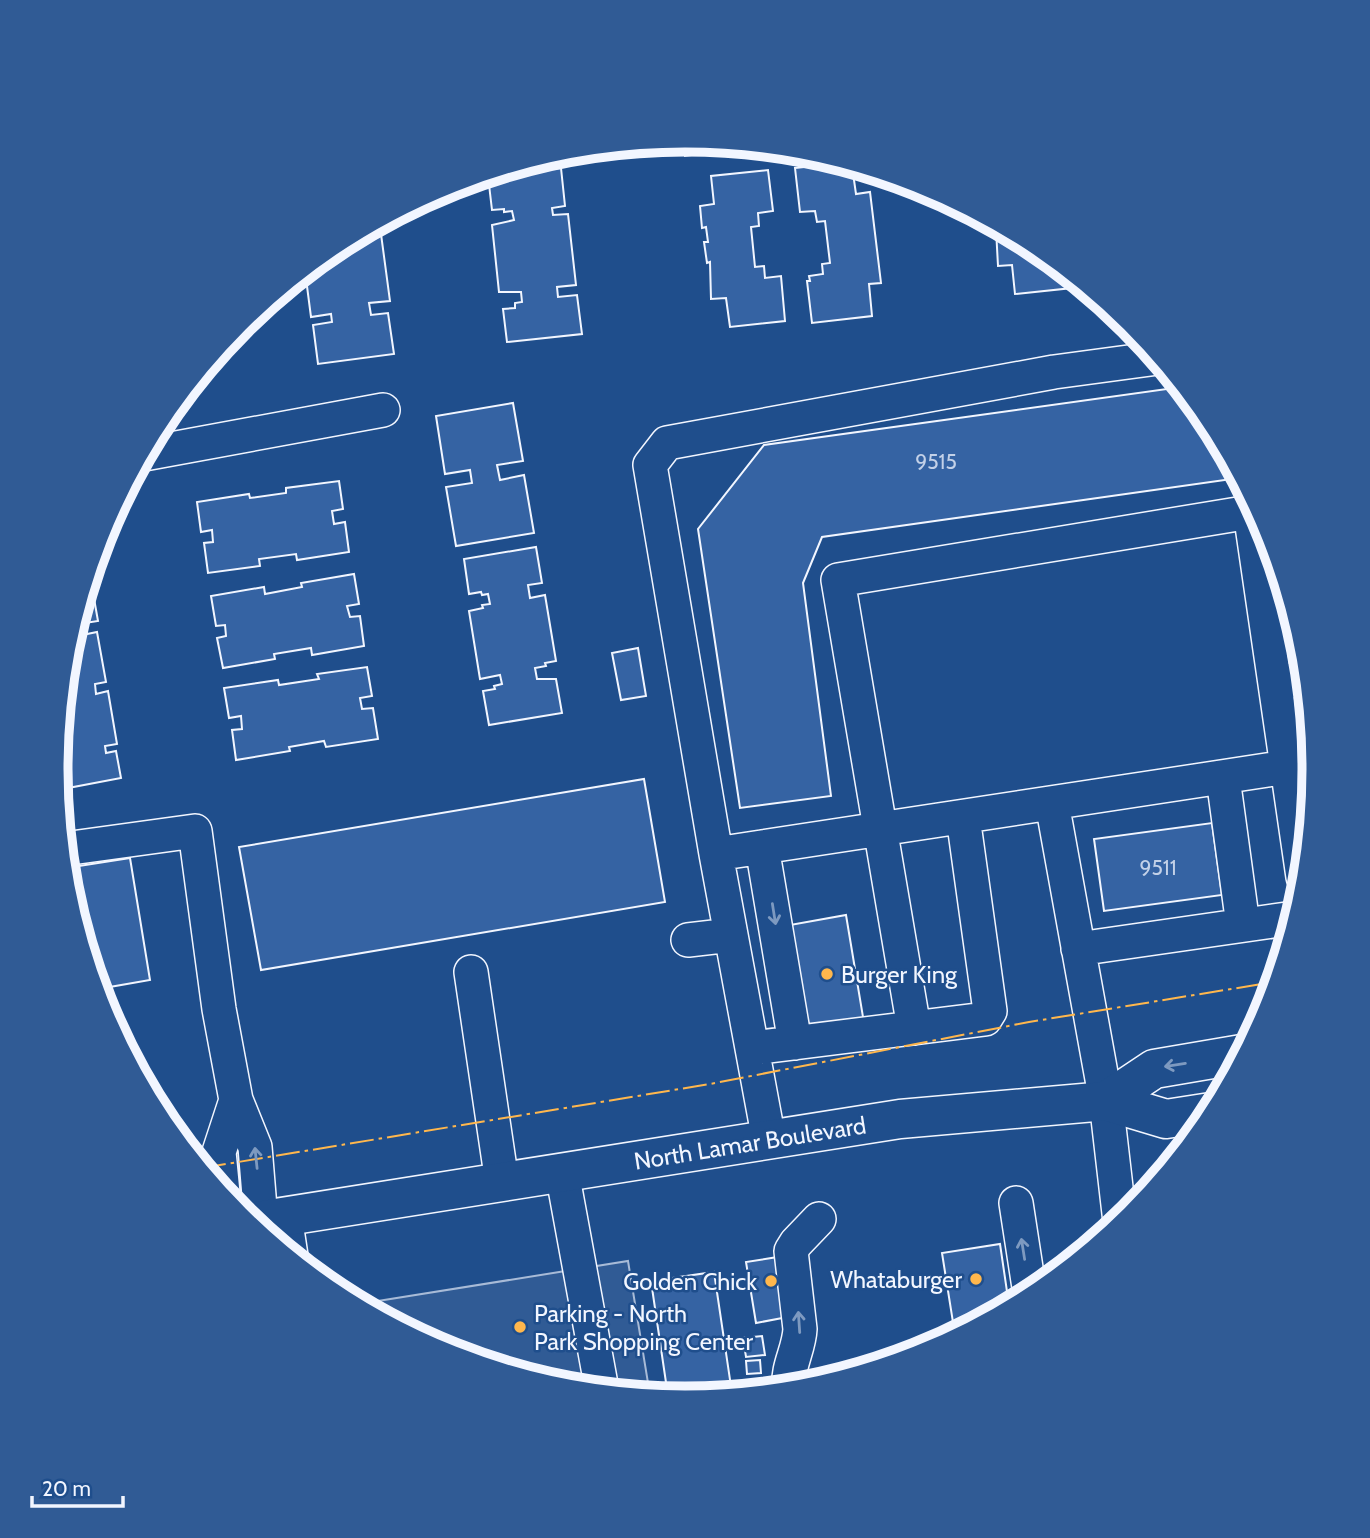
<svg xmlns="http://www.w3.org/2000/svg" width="1370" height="1538" viewBox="0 0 1370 1538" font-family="Cabin,sans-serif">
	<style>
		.parking { fill: #305b95; stroke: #a8bbd7; stroke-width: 2 }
		.building { fill: #3563a3; stroke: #f2f6ff; stroke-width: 2 }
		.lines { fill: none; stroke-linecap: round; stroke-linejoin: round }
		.minor-casing { stroke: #f2f6ff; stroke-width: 36 }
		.major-casing { stroke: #f2f6ff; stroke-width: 41 }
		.minor { stroke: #1f4e8c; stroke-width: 33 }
		.major { stroke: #1f4e8c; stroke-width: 38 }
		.power { stroke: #ffb74d; stroke-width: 2; stroke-dasharray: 24 5 3.5 5; stroke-linecap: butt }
		.oneway { stroke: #7e9ac0 }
		.poi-dot { fill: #ffb74d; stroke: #1f4e8c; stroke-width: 2.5 }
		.labels { text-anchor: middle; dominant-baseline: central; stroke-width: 5; stroke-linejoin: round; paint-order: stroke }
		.number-label { font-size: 21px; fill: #c3d1e8 }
		.poi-label { font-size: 24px; fill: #f2f6ff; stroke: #1f4e8c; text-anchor: start }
		.street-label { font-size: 24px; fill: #f2f6ff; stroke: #1f4e8c }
		.rim { fill: none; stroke: #f2f6ff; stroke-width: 9 }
	</style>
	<rect width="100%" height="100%" fill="#1f4e8c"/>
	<path class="parking" d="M628 1261 650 1395 562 1386 444 1350 359 1304Z"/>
	<path class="building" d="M683 140 715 143 716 152 685 156Z
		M722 144 766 148 723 153Z
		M842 163 852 166 856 194 870 192 881 283 869 284 872 316 812 323 807 281H810L809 276 823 274 822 264 830 263 825 221 817 222 815 211 800 212 795 168Z
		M561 168 565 206 552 208 553 215 568 214 576 285 557 287 558 297 577 295 582 334 507 342 503 309 515 308V303L522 302 521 292H499L492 225 514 220 512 211 504 212V209L492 210 488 176Z
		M768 170 773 211 758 213 759 226 751 227 755 267 764 266 765 278 781 276 785 321 730 327 726 298 711 299 710 262 707 263 704 242H708L706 227 702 228 700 206 714 204 711 176Z
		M992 223 1035 246 1070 275 1072 288 1015 294 1012 265 998 266 996 229 993 230Z
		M381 234 390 301 369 303 371 315 388 313 394 354 318 364 313 325 332 322 331 314 311 317 305 271 336 246 357 235 358 237Z
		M1181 387 1208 420 1239 478 822 537 803 583 831 796 740 808 698 529 764 445Z
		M513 403 523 461 497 465 500 480 524 475 534 533 456 546 446 487 472 483 470 470 445 474 436 416Z
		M339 481 343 509 332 511 334 524 345 522 349 552 297 560 296 554 259 559 260 566 208 573 204 543 213 542 212 530 201 532 197 502 249 494 250 498 286 493V488Z
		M536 547 542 583 528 585 530 598 545 595 556 661 545 663 546 666 535 668 537 679H556L562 713 489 725 483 691 495 689 494 686 502 684 500 675 480 679 469 611 483 608 482 605 490 604 488 594 482 595 481 592 469 594 464 559Z
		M354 574 359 604 347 606 350 617 360 616 364 646 312 655 311 648 274 654 275 659 223 668 217 638 226 636 225 625 216 626 211 596 264 587 265 594 302 587 301 583Z
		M90 576 98 621 85 623 87 634 97 632 106 682 95 684 96 694 108 691 117 744 105 746 106 753 116 751 121 778 68 788 58 744 68 646Z
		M638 648 646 696 621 700 612 653Z
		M367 667 372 696 360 698 362 709 373 708 378 739 326 747 324 741 289 747 290 751 236 760 232 730 242 729 241 716 229 718 224 688 278 680 279 685 319 679 317 674Z
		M644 779 665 902 261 970 239 847Z
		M1212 823 1222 895 1104 911 1094 839Z
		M130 858 150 980 98 989 68 891 66 868Z
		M846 915 864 1023 809 1033 790 925Z
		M1000 1244 1009 1305 955 1335 942 1253Z
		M784 1256 793 1316 756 1323 746 1262Z
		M714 1272 732 1393 685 1398 668 1396 651 1281Z
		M762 1336 765 1355 746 1357 743 1338Z
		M760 1360 761 1373 747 1374 746 1361Z"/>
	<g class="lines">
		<defs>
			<path id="minor" d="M144 454 383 410
				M1223 778 1243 925
				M1052 803 1106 1101 1120 1222
				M762 847 795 1043
				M64 849 195 831 219 1009 236 1100 255 1147 261 1220
				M716 854 1287 767
				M1303 877 1275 684 1305 678
				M688 940 731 935
				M1078 949 1294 918
				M471 972 502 1182
				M914 1028 838 580 1250 512 1275 684
				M752 1048 985 1019 990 1011 963 817
				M769 1140 716 854 650 465 667 443 1054 372 1158 358
				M562 1172 602 1390
				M223 1193 219 1152 236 1100
				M1016 1203 1030 1294
				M285 1216 291 1256
				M789 1388C787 1366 799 1350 800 1329L791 1251 796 1243 819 1219"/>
			<path id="major" d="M1106 1101 1166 1119 1211 1112
				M250 1222 900 1119 1106 1101 1154 1069 1242 1054"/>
		</defs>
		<use href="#minor" class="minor-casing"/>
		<use href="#major" class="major-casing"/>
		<use href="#minor" class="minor"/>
		<use href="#major" class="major"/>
		<path class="power" d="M202 1168 710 1084 1029 1022 1274 982"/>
	</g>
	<defs><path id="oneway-shaft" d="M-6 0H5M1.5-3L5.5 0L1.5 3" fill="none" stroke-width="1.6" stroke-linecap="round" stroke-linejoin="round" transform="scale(1.75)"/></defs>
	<g class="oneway">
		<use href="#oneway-shaft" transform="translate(774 914) rotate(81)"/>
		<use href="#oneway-shaft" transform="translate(1175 1065) rotate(171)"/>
		<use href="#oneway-shaft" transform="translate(256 1158) rotate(-96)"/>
		<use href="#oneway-shaft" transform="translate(1023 1249) rotate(-99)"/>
		<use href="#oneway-shaft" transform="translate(799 1322) rotate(-94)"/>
	</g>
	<g class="poi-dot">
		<circle cx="827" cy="974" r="7"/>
		<circle cx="976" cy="1279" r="7"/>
		<circle cx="771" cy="1281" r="7"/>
		<circle cx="520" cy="1327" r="7"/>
	</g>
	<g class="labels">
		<g class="number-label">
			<text x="936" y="461">9515</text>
			<text x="1158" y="867">9511</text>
		</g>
		<g class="poi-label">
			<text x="841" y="974">Burger King</text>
			<text x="962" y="1279" text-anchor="end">Whataburger</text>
			<text x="757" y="1281" text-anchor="end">Golden Chick</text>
			<text x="534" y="1313">Parking - North<tspan x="534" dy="28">Park Shopping Center</tspan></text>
		</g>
		<g class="street-label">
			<text transform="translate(750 1143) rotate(-9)">North Lamar Boulevard</text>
		</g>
	</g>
	<path d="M0 0H1370V1538H0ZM68 769a617 617 0 1 1 1234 0a617 617 0 1 1-1234 0Z" fill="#305b95" fill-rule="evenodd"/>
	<path class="rim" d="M68 769a617 617 0 1 1 1234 0a617 617 0 1 1-1234 0Z"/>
	<path d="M32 1496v10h91v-10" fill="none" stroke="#f2f6ff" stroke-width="3.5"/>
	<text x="42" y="1496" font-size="21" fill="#f2f6ff" stroke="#1f4e8c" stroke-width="5" paint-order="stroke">20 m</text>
</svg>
